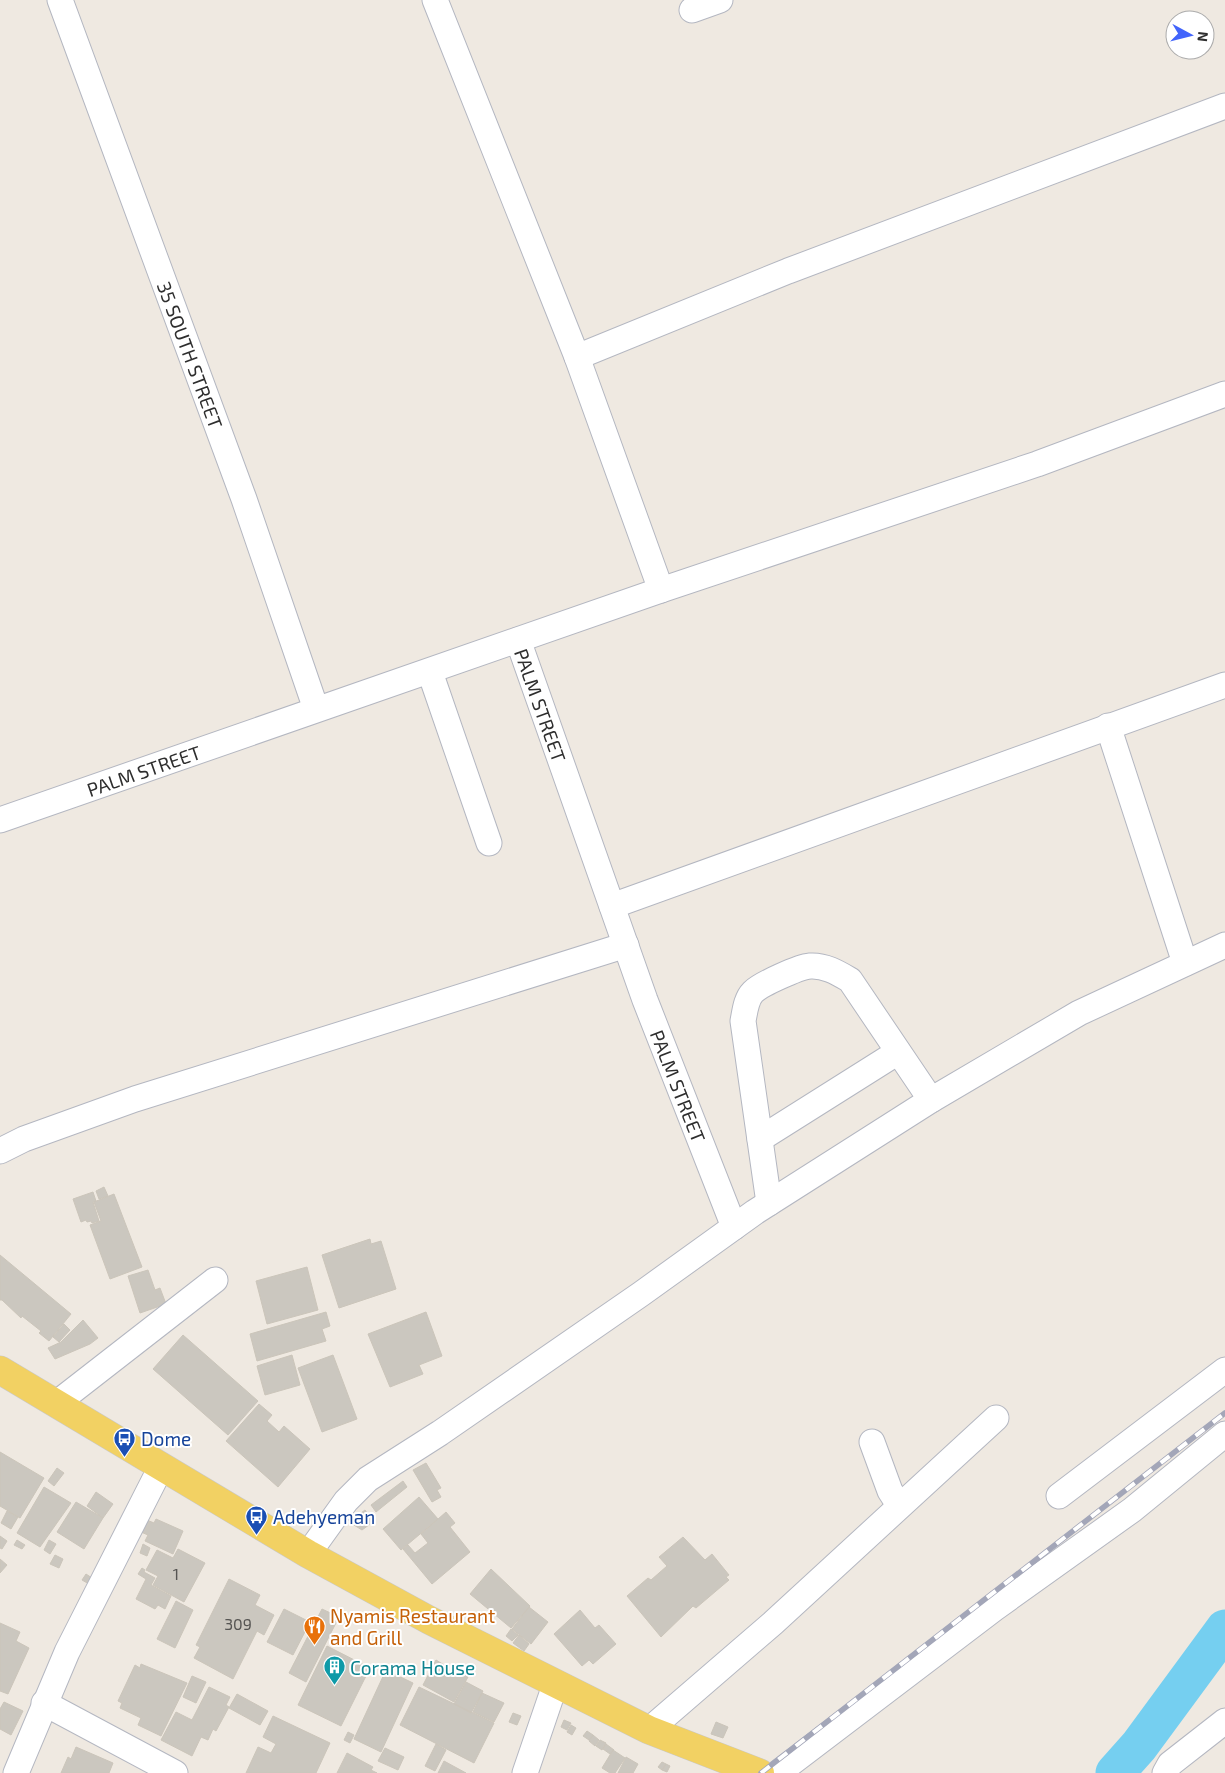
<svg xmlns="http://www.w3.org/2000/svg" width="1225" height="1773" viewBox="0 0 1225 1773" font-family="'Exo 2',sans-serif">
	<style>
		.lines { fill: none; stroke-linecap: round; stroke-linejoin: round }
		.river { stroke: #75cff0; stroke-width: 39 }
		.building { fill: #cbc7bf; stroke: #cbc5ba }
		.minor-casing { stroke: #b4b7c1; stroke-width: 27 }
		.major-casing { stroke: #c9c9c9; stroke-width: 29 }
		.minor { stroke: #fff; stroke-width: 25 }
		.major { stroke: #f2d163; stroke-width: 28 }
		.rail-casing { stroke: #a3a6b8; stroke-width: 5.5 }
		.rail { stroke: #fff; stroke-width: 4; stroke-dasharray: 11; stroke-linecap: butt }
		.labels { text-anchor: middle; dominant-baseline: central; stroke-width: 4; stroke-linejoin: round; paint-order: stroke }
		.number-label { font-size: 16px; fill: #555452 }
		.street-label { font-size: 19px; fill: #2e2e2e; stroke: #fff }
		.transit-label { font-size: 19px; fill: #164399; stroke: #fff; text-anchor: start }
		.food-label { font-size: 19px; fill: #c56008; stroke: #fff; text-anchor: start }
		.culture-label { font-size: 19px; fill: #0d838f; stroke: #fff; text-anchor: start }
	</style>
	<rect width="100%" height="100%" fill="#efe9e1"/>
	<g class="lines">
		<path class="river" d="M1115 1773 1139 1746 1225 1629"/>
	</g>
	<path class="building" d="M104 1187 108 1196 99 1199 96 1191Z
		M93 1192 96 1201 93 1202 99 1221 92 1223 91 1221 87 1222 86 1220 81 1222 73 1199Z
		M114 1194 142 1267 110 1279 90 1225 101 1221 94 1202Z
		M370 1239 371 1244 381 1241 396 1289 339 1308 322 1255Z
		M0 1255 71 1314 49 1341 39 1333 41 1331 22 1316 21 1318 2 1300H0Z
		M307 1267 318 1310 267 1324 256 1281Z
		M148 1270 155 1290 160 1288 166 1304 140 1313 128 1276Z
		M326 1312 330 1326 322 1329 326 1341 257 1361 250 1334Z
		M426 1312 442 1356 419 1365 423 1374 390 1387 368 1334Z
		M83 1320 98 1338 90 1344 55 1359 48 1348 61 1342Z
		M64 1324 70 1330 59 1342 53 1337Z
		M183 1335 258 1401 228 1435 153 1369Z
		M292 1355 300 1385 265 1395 257 1366Z
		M333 1355 357 1419 322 1432 298 1368Z
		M259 1404 272 1415 267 1421 279 1432 284 1426 310 1449 278 1487 226 1441Z
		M0 1452 44 1478 20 1518 0 1506Z
		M426 1463 441 1488 437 1490 441 1497 432 1502 413 1470Z
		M57 1468 64 1473 54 1486 48 1481Z
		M403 1481 407 1487 376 1512 371 1505Z
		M44 1487 71 1503 40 1547 17 1533Z
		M96 1492 113 1504 103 1518 87 1506Z
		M419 1497 438 1519 401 1550 383 1529Z
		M76 1502 103 1518 84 1549 57 1532Z
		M365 1510 373 1522 362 1530 349 1522Z
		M7 1511 18 1517 11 1529 1 1523Z
		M446 1512 455 1523 450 1527 470 1552 432 1584 403 1549 408 1545 415 1553 428 1543 421 1534Z
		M156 1519 183 1531 173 1554 145 1541 148 1535 141 1532 147 1520 154 1523Z
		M0 1536 7 1541 2 1549 0 1548Z
		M683 1537 705 1560 712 1554 729 1575 726 1577 729 1580 696 1608 693 1606 661 1637 627 1596 648 1578 651 1580 667 1566 659 1557Z
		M17 1540 25 1545 22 1549 14 1545Z
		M49 1540 56 1544 50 1554 44 1550Z
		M143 1544 150 1548 147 1556 140 1553Z
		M178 1549 205 1563 184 1602 153 1585 158 1576 146 1570 157 1550 173 1558Z
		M55 1555 63 1559 59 1568 50 1564Z
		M0 1559 7 1565 0 1573Z
		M142 1568 145 1570 144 1572 155 1578 151 1585 171 1596 165 1609 158 1605 155 1609 136 1599 146 1579 138 1574Z
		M491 1569 530 1606 511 1628 470 1594Z
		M86 1574 92 1578 89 1584 82 1580Z
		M229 1579 260 1595 255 1605 274 1615 264 1635 257 1631 233 1679 194 1658 200 1647 196 1645Z
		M176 1601 193 1610 175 1648 157 1639Z
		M529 1607 548 1622 531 1644 512 1629Z
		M284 1609 310 1622 293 1655 267 1642Z
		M322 1609 339 1617 306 1682 289 1673Z
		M580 1610 595 1628 599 1625 616 1644 593 1664 589 1660 582 1666 554 1634Z
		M0 1623 20 1632 16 1641 29 1648 8 1694 0 1691Z
		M511 1629 518 1635 512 1641 506 1636Z
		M519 1635 529 1644 524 1651 513 1643Z
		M327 1646 370 1668 341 1726 298 1705Z
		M436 1660 446 1666 445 1669 455 1675 457 1671 468 1677 454 1702 423 1685Z
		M141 1664 187 1683 161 1736 138 1725 141 1718 120 1708 122 1703 118 1701 135 1665 140 1668Z
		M386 1670 413 1683 381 1752 354 1739Z
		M192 1676 206 1682 196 1703 183 1697Z
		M466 1682 483 1691 471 1713 454 1704Z
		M209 1687 230 1697 226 1705 229 1707 216 1731 213 1729 208 1740 201 1737 192 1756 161 1740 176 1712 192 1720Z
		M419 1687 494 1723 474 1763 400 1725Z
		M482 1693 504 1703 494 1722 473 1712Z
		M237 1694 268 1711 260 1725 229 1708Z
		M4 1702 23 1711 11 1735 0 1729V1709Z
		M513 1713 521 1716 517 1725 509 1722Z
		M273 1716 330 1743 316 1773H246L258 1747 271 1753 276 1744 263 1737Z
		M564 1720 571 1723 567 1730 561 1727Z
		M716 1722 728 1727 723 1738 711 1734Z
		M571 1725 576 1728 572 1735 567 1732Z
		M587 1731 593 1735 589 1740 583 1736Z
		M348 1732 354 1735 350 1743 344 1740Z
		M593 1735 599 1740 595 1746 589 1741Z
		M600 1740 606 1743 602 1750 596 1746Z
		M436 1744 446 1750 435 1771 425 1766Z
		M606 1744 614 1750 610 1754 603 1749Z
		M76 1747 113 1763 109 1773H61L68 1757 71 1759Z
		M385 1748 404 1757 398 1770 378 1761Z
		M613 1750 625 1758 615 1773H610L602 1768Z
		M347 1753 373 1767 371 1770 377 1773H337Z
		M626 1757 638 1764 633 1773H618Z
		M444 1761 466 1773H438Z
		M662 1762 666 1764 662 1770 658 1767Z
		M666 1764 670 1766 667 1772 662 1770Z"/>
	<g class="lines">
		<defs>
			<g id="minor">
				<path id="s1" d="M60 0 244 499 316 709"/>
				<path d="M435 0 577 357 661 590"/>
				<path d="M692 10 720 0"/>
				<path d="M577 357 788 271 1225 106"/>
				<path id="s2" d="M518 640 645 1000 734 1227"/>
				<path d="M430 672 489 843"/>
				<path d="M1108 726 1185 963"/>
				<path id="s3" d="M0 820 661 590 1037 464 1225 394"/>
				<path d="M612 906 1225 685"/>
				<path d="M760 1139 898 1052"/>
				<path d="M0 1151 24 1139 135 1099 626 945"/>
				<path d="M769 1203 743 1021C745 1011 746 999 753 992 761 984 799 967 810 966 825 965 838 973 850 980L931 1100"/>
				<path d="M57 1403 215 1280"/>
				<path d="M872 1442 890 1491 899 1505"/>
				<path d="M1059 1496 1225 1370"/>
				<path d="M308 1554 346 1501 368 1479 440 1433 641 1294 755 1212 931 1100 1079 1013 1225 945"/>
				<path d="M44 1703 175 1773"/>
				<path d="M649 1730 773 1623 996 1418"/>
				<path d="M16 1773 67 1652 161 1467"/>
				<path d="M525 1773 555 1685"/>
				<path d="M778 1773 995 1608 1132 1510 1225 1434"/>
				<path d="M1165 1773 1170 1764 1225 1721"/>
			</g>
			<path id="major" d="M0 1370 308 1554 429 1620 649 1730 760 1773"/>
		</defs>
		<use href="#minor" class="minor-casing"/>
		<use href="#major" class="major-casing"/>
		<use href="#minor" class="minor"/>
		<use href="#major" class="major"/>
		<defs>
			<path id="rail" d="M761 1773 1225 1413"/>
		</defs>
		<use href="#rail" class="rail-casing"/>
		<use href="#rail" class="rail"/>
	</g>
	<defs>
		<symbol id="bus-pin" viewBox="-11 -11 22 30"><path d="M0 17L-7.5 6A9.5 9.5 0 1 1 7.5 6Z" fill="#1a4fb4" stroke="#fff"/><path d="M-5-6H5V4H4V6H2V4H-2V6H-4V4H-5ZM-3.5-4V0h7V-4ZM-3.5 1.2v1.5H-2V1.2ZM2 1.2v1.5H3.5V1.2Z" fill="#fff"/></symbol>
		<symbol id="restaurant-pin" viewBox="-11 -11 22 30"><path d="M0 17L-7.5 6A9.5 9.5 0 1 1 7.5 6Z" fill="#e8710a" stroke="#fff"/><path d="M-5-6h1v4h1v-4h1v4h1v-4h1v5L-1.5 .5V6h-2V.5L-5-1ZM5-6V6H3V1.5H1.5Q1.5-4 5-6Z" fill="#fff"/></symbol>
		<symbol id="building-pin" viewBox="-11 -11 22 30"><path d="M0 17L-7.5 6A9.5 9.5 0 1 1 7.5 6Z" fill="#0f9aa8" stroke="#fff"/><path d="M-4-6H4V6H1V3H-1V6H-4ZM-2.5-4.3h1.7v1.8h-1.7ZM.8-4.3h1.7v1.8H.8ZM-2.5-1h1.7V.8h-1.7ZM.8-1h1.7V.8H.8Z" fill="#fff"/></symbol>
	</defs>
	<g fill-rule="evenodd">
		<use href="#bus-pin" x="112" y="1426" width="25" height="34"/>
		<use href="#bus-pin" x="244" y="1504" width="25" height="34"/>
		<use href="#restaurant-pin" x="302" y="1614" width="25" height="34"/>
		<use href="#building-pin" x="322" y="1654" width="25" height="34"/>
	</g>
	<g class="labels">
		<g class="number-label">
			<text x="176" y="1573">1</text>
			<text x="238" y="1623">309</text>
		</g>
		<g class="street-label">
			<text stroke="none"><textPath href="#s1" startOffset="378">35 SOUTH STREET</textPath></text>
			<text stroke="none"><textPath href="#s2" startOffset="69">PALM STREET</textPath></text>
			<text stroke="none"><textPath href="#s3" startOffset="152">PALM STREET</textPath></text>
			<text stroke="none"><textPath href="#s2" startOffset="474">PALM STREET</textPath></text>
		</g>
		<g class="transit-label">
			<text x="141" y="1438">Dome</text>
			<text x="273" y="1516">Adehyeman</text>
		</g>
		<g class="food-label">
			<text x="330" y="1615">Nyamis Restaurant<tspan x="330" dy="22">and Grill</tspan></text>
		</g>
		<g class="culture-label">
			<text x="350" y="1667">Corama House</text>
		</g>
	</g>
	<g transform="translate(1190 35) rotate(97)"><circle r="24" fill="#ffffff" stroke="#ababab"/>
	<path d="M0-4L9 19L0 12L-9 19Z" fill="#4264fb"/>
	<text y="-8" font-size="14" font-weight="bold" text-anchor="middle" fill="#2e2e2e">N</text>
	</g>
</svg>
